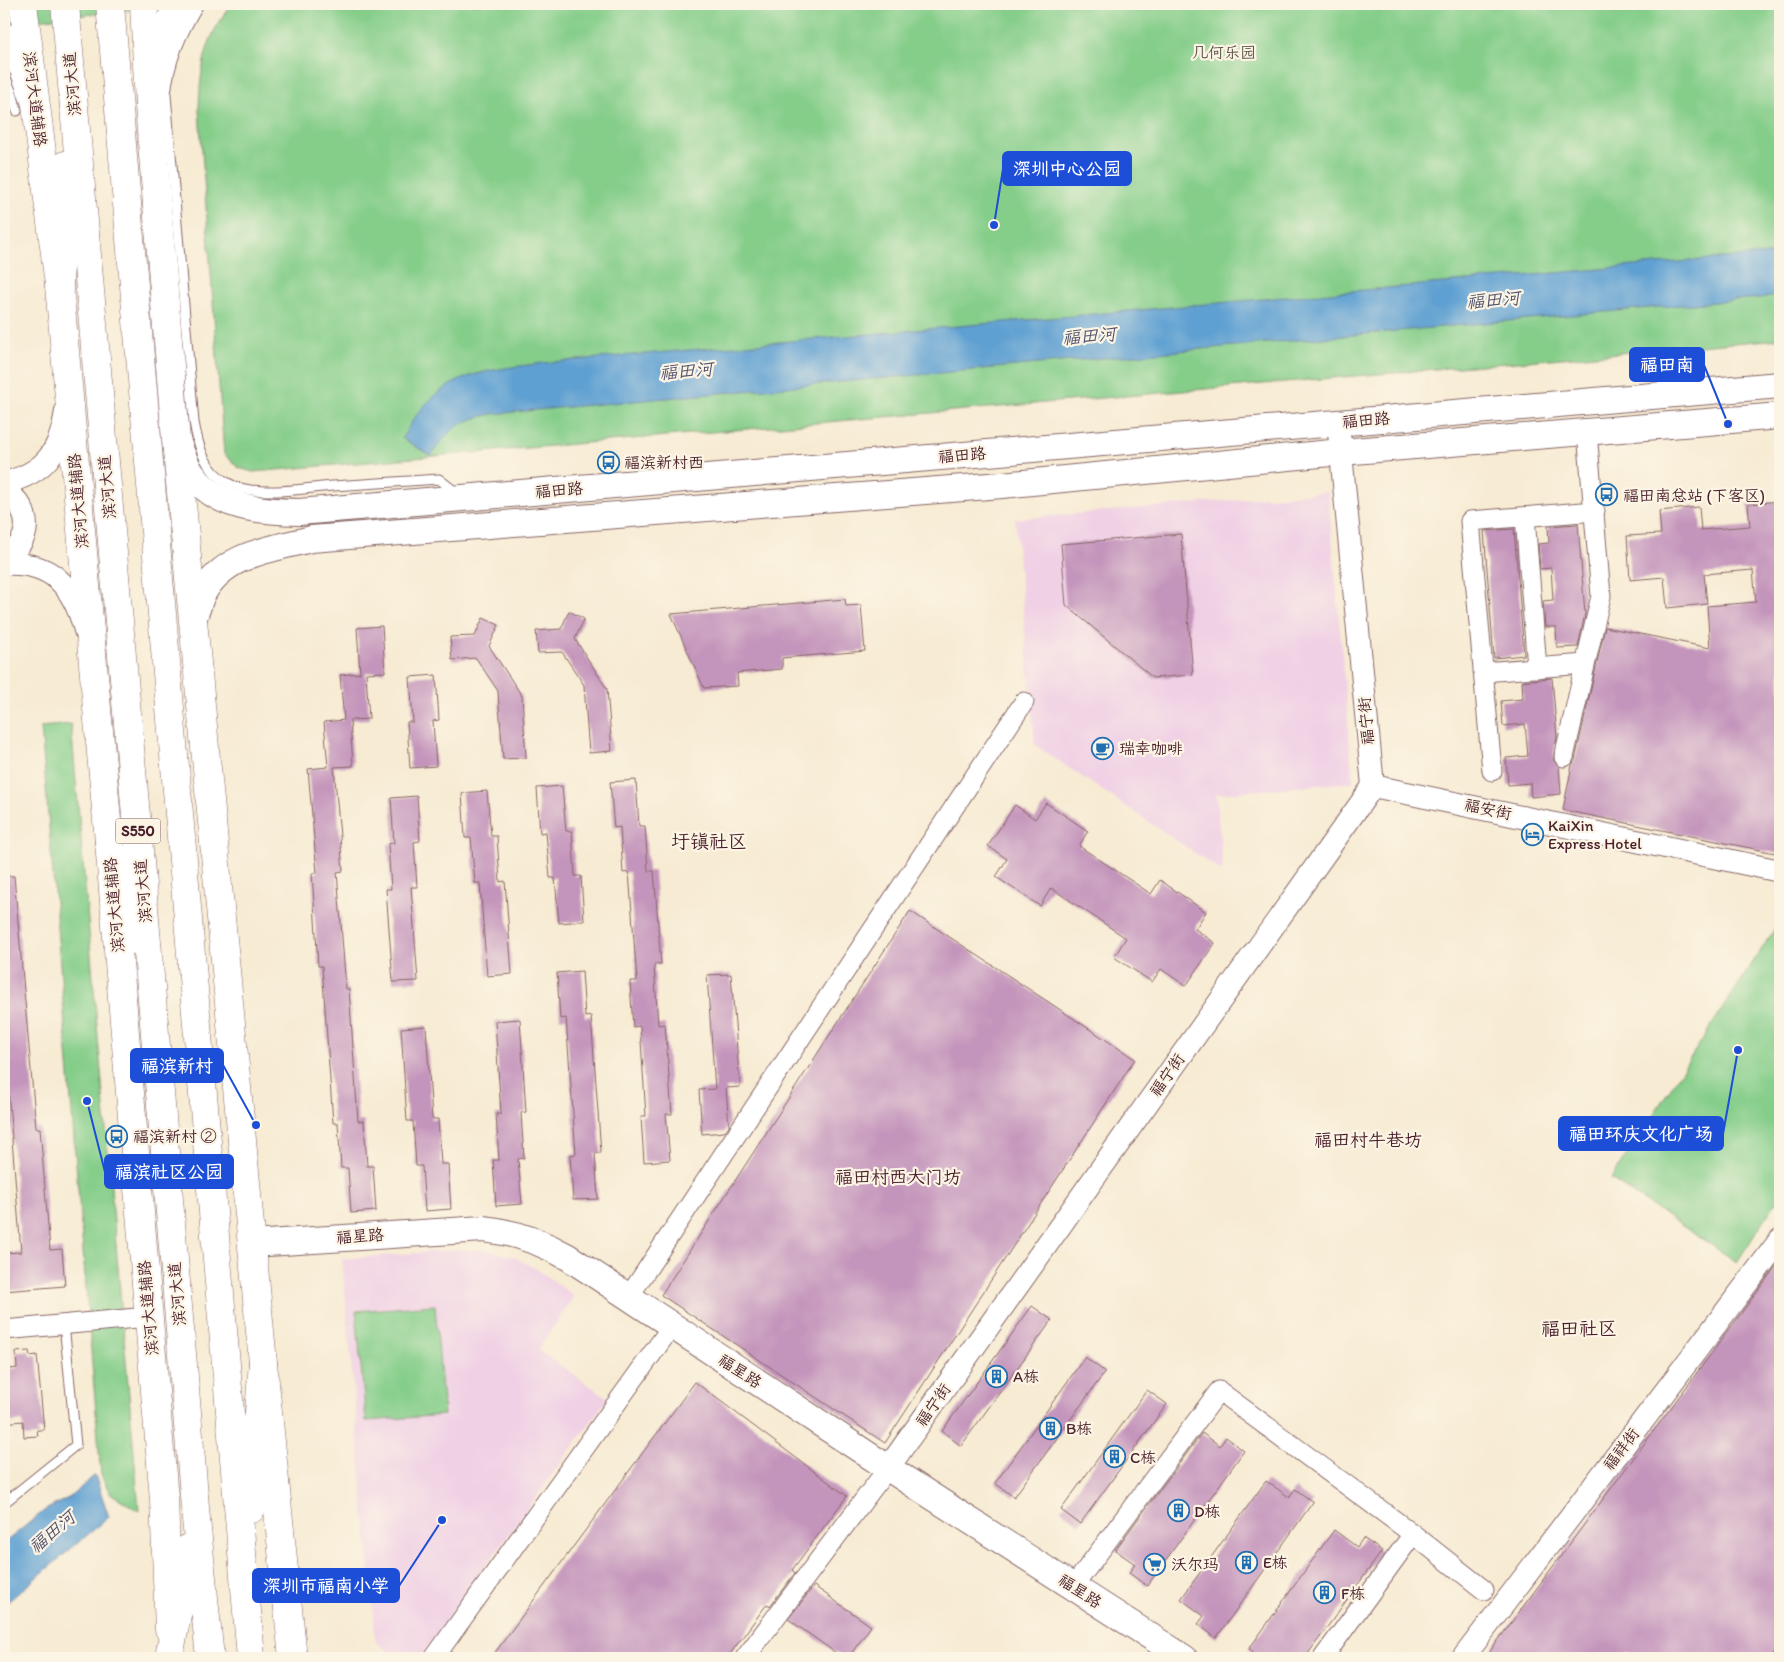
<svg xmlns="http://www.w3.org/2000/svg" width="1784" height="1662" viewBox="0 0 1784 1662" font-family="Itim,'LXGW WenKai TC',sans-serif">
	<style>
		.built { fill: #f0d0e5 }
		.green { fill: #85ce8a; stroke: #68765a }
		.water { fill: #5fa0d2; stroke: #54607e }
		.building { fill: #c495bc }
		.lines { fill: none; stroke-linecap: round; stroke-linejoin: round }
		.service-casing { stroke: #876666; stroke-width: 11 }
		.minor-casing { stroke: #876666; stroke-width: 21 }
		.tertiary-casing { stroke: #876666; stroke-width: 24 }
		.secondary-casing { stroke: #876666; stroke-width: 28 }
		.primary-casing { stroke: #876666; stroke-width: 29 }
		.trunk-casing { stroke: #876666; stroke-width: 29 }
		.service { stroke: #fff; stroke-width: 9 }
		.minor { stroke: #fff; stroke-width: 19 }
		.tertiary { stroke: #fff; stroke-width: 22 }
		.secondary { stroke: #fff; stroke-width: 26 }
		.primary { stroke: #fff; stroke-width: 28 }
		.trunk { stroke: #fff; stroke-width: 28 }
		.labels { text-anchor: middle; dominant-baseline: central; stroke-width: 4.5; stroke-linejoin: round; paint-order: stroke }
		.shield { fill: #fcf5e5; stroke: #7f5f63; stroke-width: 1 }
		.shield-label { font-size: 15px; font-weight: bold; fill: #4a1f2b }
		.park-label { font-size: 16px; fill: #5c5448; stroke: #fcf5e5 }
		.street-label { font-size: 16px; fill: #4a1f2b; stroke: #fcf5e5 }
		.poi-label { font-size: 16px; fill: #4a1f2b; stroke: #fcf5e5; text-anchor: start }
		.water-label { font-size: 18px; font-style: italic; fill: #52536e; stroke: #fcf5e5 }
		.neighbourhood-label { font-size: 18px; fill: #4a1f2b; stroke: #fcf5e5 }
		.quarter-label { font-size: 19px; fill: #4a1f2b; stroke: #fcf5e5 }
		.leader { fill: none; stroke: #1d4ed8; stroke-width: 2 }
		.callout-dot { fill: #1d4ed8; stroke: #fcf5e5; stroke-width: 2 }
		.callout { fill: #1d4ed8; stroke: #1d4ed8; stroke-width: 2 }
		.callout-label { font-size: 18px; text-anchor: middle; font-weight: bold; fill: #fff }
	</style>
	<rect width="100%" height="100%" fill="#fcf5e5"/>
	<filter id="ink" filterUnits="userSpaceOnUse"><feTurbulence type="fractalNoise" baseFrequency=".02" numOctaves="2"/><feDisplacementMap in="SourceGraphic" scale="10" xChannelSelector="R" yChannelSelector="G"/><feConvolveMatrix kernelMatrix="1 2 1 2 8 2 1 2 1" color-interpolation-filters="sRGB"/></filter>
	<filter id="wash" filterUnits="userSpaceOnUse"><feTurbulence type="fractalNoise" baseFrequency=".0096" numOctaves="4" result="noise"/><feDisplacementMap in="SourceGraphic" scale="20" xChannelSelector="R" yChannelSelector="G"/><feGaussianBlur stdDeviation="1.12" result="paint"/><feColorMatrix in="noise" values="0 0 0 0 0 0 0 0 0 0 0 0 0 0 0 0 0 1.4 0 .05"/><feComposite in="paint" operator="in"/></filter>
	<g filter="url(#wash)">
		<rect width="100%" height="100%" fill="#f7ebd3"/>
		<path class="built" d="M1328 492 1353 782 1216 794 1223 872 1035 745 1015 519Z
			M453 1250H488L514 1257 538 1270 574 1296 538 1350 608 1398 419 1658H398L376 1642 342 1259Z"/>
		<path class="green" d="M4 4H156L153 8 6 23 4 21Z
			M232 4H1780V339L253 472 239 468 224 454 199 110C200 69 205 36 232 4Z
			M71 724 139 1511 110 1493 101 1475 41 727Z
			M1780 921V1196L1737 1262 1611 1179Z
			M435 1305 444 1415 366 1421 356 1311Z"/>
		<path class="water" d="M1780 253V296L492 414C460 421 449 428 431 456L402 438C408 429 412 420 419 412 453 370 494 370 543 363Z
			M95 1475 109 1517 4 1605V1543L45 1510 70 1497Z"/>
		<g id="blocks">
			<path class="building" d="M1780 501V854L1563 810 1572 765 1575 760 1605 627 1710 648 1707 606 1756 602 1753 570 1704 574 1707 604 1667 608 1664 577 1630 580 1627 536 1661 534 1659 511 1699 507 1701 530 1750 526 1748 504Z
				M1578 524 1585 614 1578 647 1557 648 1556 627H1545L1543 601 1553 600 1551 568 1540 569 1538 544 1549 543 1548 526Z
				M1514 529 1524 655 1494 658 1484 531Z
				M1181 534 1193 675 1153 678 1066 605 1061 544Z
				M845 599 846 606 861 605 865 651 782 658V669L737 673 738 686 704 688 671 614Z
				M569 611 584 619 575 639 607 689 612 751 589 753 584 685 562 652 538 653 536 631 561 629Z
				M483 618 499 625 489 646 522 696 526 758 503 759 498 691 476 658 452 660 450 637 475 636Z
				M382 626 385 672 366 673 369 719 350 720 353 766 334 767 343 871 337 872 346 989H349L358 1121H364L367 1166H373L376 1211 351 1213 348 1168H341L338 1123H333L322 966H318L312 873H317L308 769 328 767 324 722 344 720 340 675 360 673 357 628Z
				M436 675 439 720 433 721 436 766 410 768 407 722H413L410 677Z
				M1552 678 1557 737 1553 760 1559 767 1561 794 1531 797 1530 783 1508 785 1506 758 1528 756 1525 724 1503 726 1501 701 1523 699 1522 681Z
				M636 780 639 826H645L648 871H654L661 964H654L658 1025 665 1024 672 1114H666L670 1160 644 1162 641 1116H646L640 1026 633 1027 630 981H637L629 872 623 873 620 827 614 828 610 782Z
				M562 786 566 831H572L575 876H581L584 921 559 923 555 878H550L546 832 540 833 537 788Z
				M487 791 491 836H497L500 882 505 881 512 974 487 976 480 883H475L471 838H465L462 793Z
				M417 796 420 841 414 842 417 887H411L418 981 393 982 386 889H391L388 844 394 843 391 798Z
				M1046 803 1088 831 1079 846 1151 894 1160 880 1206 912 1195 929 1215 943 1186 986 1161 969 1152 982 1114 957 1126 938 1051 888 1040 906 996 877 1007 859 988 846 1015 805 1035 819Z
				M4 876H14L36 1128H40L50 1250 62 1249 65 1286 4 1291V1253L21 1252 4 1039Z
				M910 911 1135 1059 885 1443 661 1295Z
				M582 971 585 1017 591 1016 601 1153H595L598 1199 573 1200 570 1155 576 1154 566 1018 560 1019 557 973Z
				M731 974 740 1087 726 1088 729 1126 724 1132 702 1134 699 1090 715 1089 707 975Z
				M520 1019 526 1112 521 1113 524 1158 518 1159 522 1204 496 1206 493 1160H499L496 1114H501L495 1021Z
				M426 1026 432 1119H438L441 1164H448L451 1209 425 1211 422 1166H416L413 1121H407L401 1028Z
				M1780 1261V1645L1770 1658H1636L1628 1653 1624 1658H1485Z
				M1032 1306 1052 1320 961 1446 942 1431Z
				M29 1351 30 1356 37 1355 44 1430H37L38 1436 24 1437 23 1421 4 1423V1370L17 1368 16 1352Z
				M1085 1357 1105 1372 1014 1497 995 1483Z
				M695 1382 847 1496 792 1570 795 1573 770 1606 767 1604 727 1658H491Z
				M1147 1390 1167 1404 1080 1524 1061 1510Z
				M1202 1433 1220 1446 1226 1437 1244 1451 1147 1586 1129 1573 1135 1564 1115 1550Z
				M1266 1481 1289 1497 1295 1489 1313 1502 1216 1638 1198 1624 1204 1616 1181 1599Z
				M1334 1530 1357 1547 1363 1538 1382 1551 1305 1658H1262L1249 1649Z
				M814 1586 871 1626 848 1658H843L788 1619Z"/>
		</g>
	</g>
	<g filter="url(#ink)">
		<use href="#blocks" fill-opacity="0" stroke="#876666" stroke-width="1"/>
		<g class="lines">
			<defs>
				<path id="service" d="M199 4C182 33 169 61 166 95L194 422C198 446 205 471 228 483 253 498 304 488 333 486 368 484 404 481 439 479L457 493
					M4 72 13 96 17 111
					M4 1503 76 1445 64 1324"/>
				<path id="minor" d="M1525 517 1537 668
					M1483 672 1585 664
					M1564 757 1601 596 1587 432
					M1492 771 1470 521 1595 511
					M628 1298 1024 702
					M4 1330 148 1317
					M1073 1587 1219 1391 1413 1534 1484 1590
					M434 1658 672 1326
					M745 1658 888 1468
					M1323 1658 1413 1534"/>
				<path id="tertiary" d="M4 483C45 473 60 452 66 411
					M4 492C24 501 33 526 19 545 15 550 10 553 4 557
					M4 564C52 561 73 586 85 630
					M1373 786 1780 871
					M888 1468 1373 786 1338 422
					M1463 1658 1780 1240"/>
				<path id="secondary" d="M178 443C182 454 186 466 193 475 217 509 262 511 299 512L1780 385
					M194 617C197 610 199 602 202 595 224 553 270 550 311 539L1002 485 1341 452 1780 416
					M252 1244 483 1229C514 1232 540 1241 568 1257L888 1468 1184 1658"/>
				<path id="primary" d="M23 4 59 285 109 842 164 1499 169 1629
					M144 4 149 105 176 440 263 1363 293 1658"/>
				<path id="trunk" d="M65 4 154 1022 196 1519 210 1658
					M110 4 251 1658
					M4 37 24 69 34 98
					M149 105C155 64 159 40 179 4
					M59 285 65 165
					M109 842 134 940
					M251 1509 263 1363
					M170 1652 190 1547"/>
			</defs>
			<use href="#service" class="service-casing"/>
			<use href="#minor" class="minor-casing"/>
			<use href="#tertiary" class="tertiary-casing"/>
			<use href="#secondary" class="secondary-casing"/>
			<use href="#primary" class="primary-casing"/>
			<use href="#trunk" class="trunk-casing"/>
			<use href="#service" class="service"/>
			<use href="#minor" class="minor"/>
			<use href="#tertiary" class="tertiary"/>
			<use href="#secondary" class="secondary"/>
			<use href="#primary" class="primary"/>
			<use href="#trunk" class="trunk"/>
		</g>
	</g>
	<defs>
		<symbol id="bus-ring" viewBox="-11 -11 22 22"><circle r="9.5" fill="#fcf5e5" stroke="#1f6fb2" stroke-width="1.5"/><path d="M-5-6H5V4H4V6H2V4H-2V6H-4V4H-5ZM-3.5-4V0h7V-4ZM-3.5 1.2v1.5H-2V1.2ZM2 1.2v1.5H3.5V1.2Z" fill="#1f6fb2"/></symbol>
		<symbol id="cafe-ring" viewBox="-11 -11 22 22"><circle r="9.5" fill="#fcf5e5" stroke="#1f6fb2" stroke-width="1.5"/><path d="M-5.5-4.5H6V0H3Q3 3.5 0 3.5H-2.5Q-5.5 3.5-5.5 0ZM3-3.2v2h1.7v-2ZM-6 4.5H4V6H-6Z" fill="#1f6fb2"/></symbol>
		<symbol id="hotel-ring" viewBox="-11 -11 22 22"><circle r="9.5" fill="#fcf5e5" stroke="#1f6fb2" stroke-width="1.5"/><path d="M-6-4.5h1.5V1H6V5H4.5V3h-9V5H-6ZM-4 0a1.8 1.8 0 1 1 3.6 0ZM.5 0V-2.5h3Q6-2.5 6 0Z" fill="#1f6fb2"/></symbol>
		<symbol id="building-ring" viewBox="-11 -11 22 22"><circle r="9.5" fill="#fcf5e5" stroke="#1f6fb2" stroke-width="1.5"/><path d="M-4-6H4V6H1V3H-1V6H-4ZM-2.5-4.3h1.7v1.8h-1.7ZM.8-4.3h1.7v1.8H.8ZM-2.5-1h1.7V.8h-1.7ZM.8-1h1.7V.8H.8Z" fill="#1f6fb2"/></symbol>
		<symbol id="supermarket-ring" viewBox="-11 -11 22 22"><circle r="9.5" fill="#fcf5e5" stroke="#1f6fb2" stroke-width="1.5"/><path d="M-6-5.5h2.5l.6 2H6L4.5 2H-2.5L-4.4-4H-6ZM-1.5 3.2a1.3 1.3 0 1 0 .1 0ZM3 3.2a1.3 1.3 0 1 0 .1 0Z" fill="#1f6fb2"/></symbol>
	</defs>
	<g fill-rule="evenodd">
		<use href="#bus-ring" x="596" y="450" width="25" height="25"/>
		<use href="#bus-ring" x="1594" y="482" width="25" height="25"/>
		<use href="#cafe-ring" x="1090" y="736" width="25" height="25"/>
		<use href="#hotel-ring" x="1520" y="822" width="25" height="25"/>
		<use href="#bus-ring" x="104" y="1124" width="25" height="25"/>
		<use href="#building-ring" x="984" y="1364" width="25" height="25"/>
		<use href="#building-ring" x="1038" y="1416" width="25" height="25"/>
		<use href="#building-ring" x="1102" y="1444" width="25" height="25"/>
		<use href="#building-ring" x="1166" y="1498" width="25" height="25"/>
		<use href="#building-ring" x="1234" y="1550" width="25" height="25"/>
		<use href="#supermarket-ring" x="1142" y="1552" width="25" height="25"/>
		<use href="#building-ring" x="1312" y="1580" width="25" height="25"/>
	</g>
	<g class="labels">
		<rect class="shield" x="115.5" y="818.5" width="45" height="25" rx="4"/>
		<g class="shield-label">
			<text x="138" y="831">S550</text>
		</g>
		<g class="park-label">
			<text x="1224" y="52">几何乐园</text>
		</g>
		<g class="street-label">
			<text transform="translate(72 84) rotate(-95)">滨河大道</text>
			<text transform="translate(35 99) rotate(83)">滨河大道辅路</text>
			<text transform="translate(1366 420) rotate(-5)">福田路</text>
			<text transform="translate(962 455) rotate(-5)">福田路</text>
			<text transform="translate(107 487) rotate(-95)">滨河大道</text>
			<text transform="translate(559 490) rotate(-5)">福田路</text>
			<text transform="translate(78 501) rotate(-95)">滨河大道辅路</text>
			<text transform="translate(1366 721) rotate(-95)">福宁街</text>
			<text transform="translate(1488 809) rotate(12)">福安街</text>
			<text transform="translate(143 891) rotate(-95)">滨河大道</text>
			<text transform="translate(114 905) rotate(-95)">滨河大道辅路</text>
			<text transform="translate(1167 1075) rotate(-55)">福宁街</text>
			<text transform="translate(360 1236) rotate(-4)">福星路</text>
			<text transform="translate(177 1294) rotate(-95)">滨河大道</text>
			<text transform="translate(148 1308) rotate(-95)">滨河大道辅路</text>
			<text transform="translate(740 1371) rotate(33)">福星路</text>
			<text transform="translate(933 1405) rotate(-55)">福宁街</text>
			<text transform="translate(1621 1449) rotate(-53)">福祥街</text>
			<text transform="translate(1080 1591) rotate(33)">福星路</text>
		</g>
		<g class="poi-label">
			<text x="624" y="462">福滨新村西</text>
			<text x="1623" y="495">福田南总站 (下客区)</text>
			<text x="1119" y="748">瑞幸咖啡</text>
			<text x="1548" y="825">KaiXin<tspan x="1548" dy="18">Express Hotel</tspan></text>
			<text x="133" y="1136">福滨新村 ②</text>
			<text x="1013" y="1376">A栋</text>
			<text x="1066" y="1428">B栋</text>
			<text x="1130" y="1457">C栋</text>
			<text x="1194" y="1511">D栋</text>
			<text x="1263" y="1562">E栋</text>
			<text x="1171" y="1564">沃尔玛</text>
			<text x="1341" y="1593">F栋</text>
		</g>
		<g class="water-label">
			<text transform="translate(1493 300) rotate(-5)">福田河</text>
			<text transform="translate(1089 336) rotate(-5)">福田河</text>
			<text transform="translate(686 371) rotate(-5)">福田河</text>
			<text transform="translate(52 1532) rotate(-40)">福田河</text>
		</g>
		<g class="neighbourhood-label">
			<text x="1368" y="1140">福田村牛巷坊</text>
			<text x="898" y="1177">福田村西大门坊</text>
		</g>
		<g class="quarter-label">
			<text x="709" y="841">圩镇社区</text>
			<text x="1579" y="1328">福田社区</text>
		</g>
	</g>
	<path class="leader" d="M994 225L1003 169M1728 424L1704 365M256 1125L223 1065M1738 1050L1723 1134M87 1101L105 1172M442 1520L399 1586"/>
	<g class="callout-dot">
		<circle cx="994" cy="225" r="5"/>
		<circle cx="1728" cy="424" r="5"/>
		<circle cx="256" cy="1125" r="5"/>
		<circle cx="1738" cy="1050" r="5"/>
		<circle cx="87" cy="1101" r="5"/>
		<circle cx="442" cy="1520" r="5"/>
	</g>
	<g class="callout">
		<rect x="1003" y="152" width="128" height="33" rx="5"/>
		<rect x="1630" y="348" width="74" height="33" rx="5"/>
		<rect x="131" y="1049" width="92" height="33" rx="5"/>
		<rect x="1559" y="1117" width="164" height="33" rx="5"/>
		<rect x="105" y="1155" width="128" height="33" rx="5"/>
		<rect x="253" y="1569" width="146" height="33" rx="5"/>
	</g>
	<g class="callout-label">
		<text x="1067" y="175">深圳中心公园</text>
		<text x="1667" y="371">福田南</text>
		<text x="177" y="1072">福滨新村</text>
		<text x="1641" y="1140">福田环庆文化广场</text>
		<text x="169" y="1178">福滨社区公园</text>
		<text x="326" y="1592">深圳市福南小学</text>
	</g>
	<rect width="1784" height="1662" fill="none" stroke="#fcf5e5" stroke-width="20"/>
</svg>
